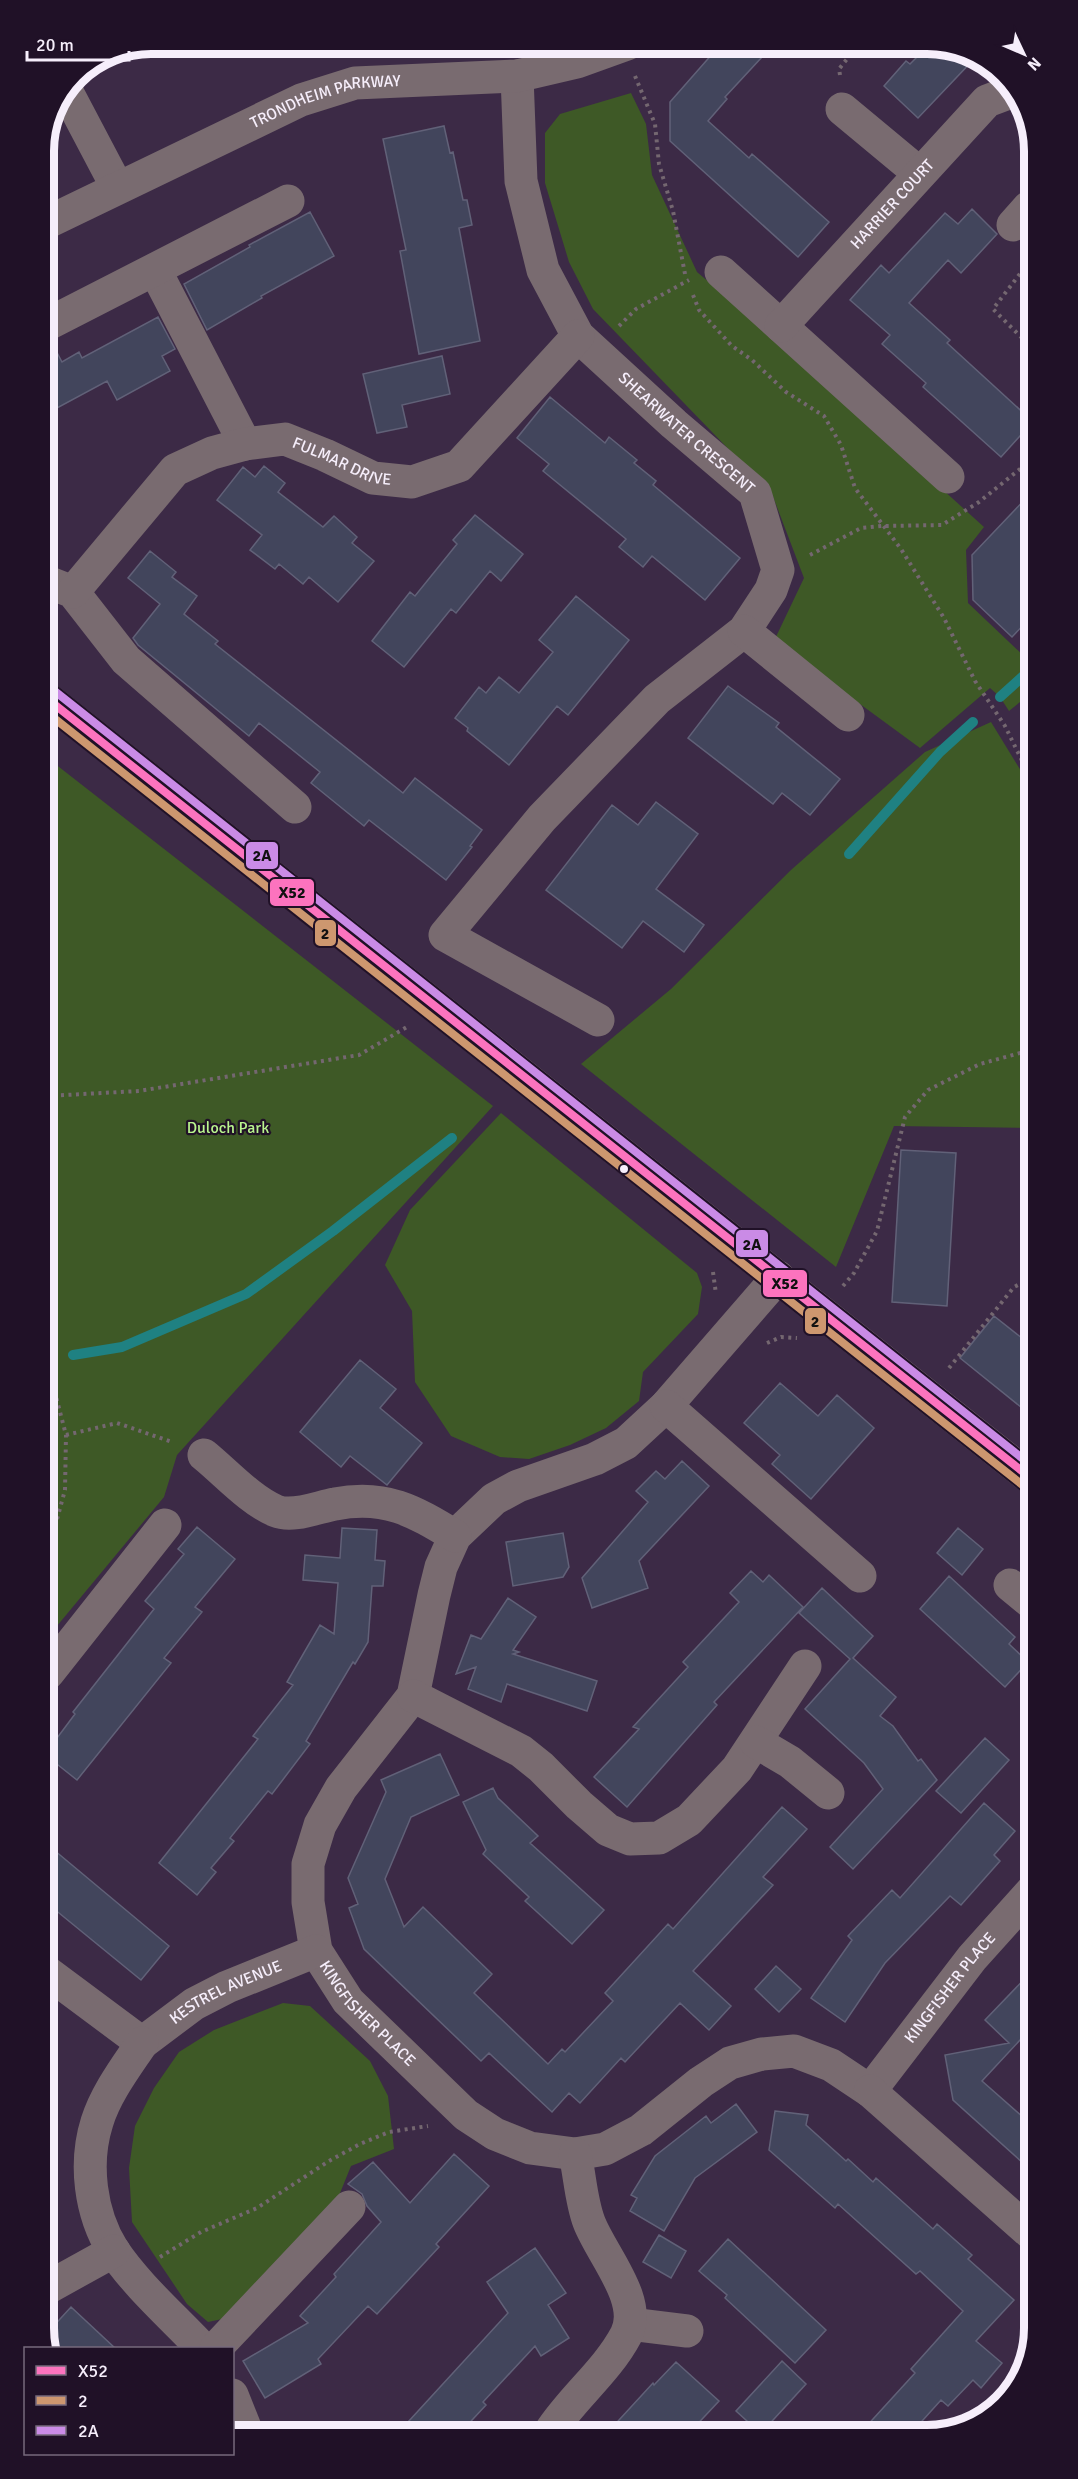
<svg xmlns="http://www.w3.org/2000/svg" width="1078" height="2479" viewBox="0 0 1078 2479" font-family="Signika,sans-serif">
	<style>
		.green { fill: #3e5926 }
		.lines { fill: none; stroke-linecap: round; stroke-linejoin: round }
		.stream { stroke: #1f8182; stroke-width: 10 }
		.building { fill: #42455c; stroke: #616178; stroke-width: 1.5 }
		.path { stroke: #746770; stroke-width: 4; stroke-dasharray: 3 4.5; stroke-linecap: butt }
		.minor { stroke: #796b70; stroke-width: 33 }
		.bus-1-casing { stroke: #201127; stroke-width: 12 }
		.bus-2-casing { stroke: #201127; stroke-width: 12 }
		.bus-3-casing { stroke: #201127; stroke-width: 12 }
		.bus-1 { stroke: #fc73be; stroke-width: 8 }
		.bus-2 { stroke: #cd976f; stroke-width: 8 }
		.bus-3 { stroke: #ca8be6; stroke-width: 8 }
		.bus-dot { fill: #f6eefb; stroke: #201127; stroke-width: 2 }
		.labels { text-anchor: middle; dominant-baseline: central; stroke-width: 4.5; stroke-linejoin: round; paint-order: stroke }
		.street-label { font-size: 16px; fill: #f6eefb; stroke: #201127 }
		.park-label { font-size: 16px; fill: #b9f58e; stroke: #201127 }
		.rim { fill: none; stroke: #f6eefb; stroke-width: 8 }
		.line-badge { stroke: #201127; stroke-width: 2 }
		.pale-badge-label { font-size: 16px; text-anchor: middle; font-weight: bold; fill: #111 }
	</style>
	<rect width="100%" height="100%" fill="#3c2a46"/>
	<path class="green" d="M631 93 646 124 652 175 697 272 781 343 984 527 966 550 968 603 1026 658 1030 654V694L1009 711 1000 697 990 688 920 748 774 641 804 578 772 494 593 309 569 262 545 183V133L560 114Z
		M991 722 1029 784 1030 795 1031 1128 894 1126 836 1267 581 1064 671 989 791 870 925 752Z
		M45 756 493 1106 177 1455 164 1497 47 1638Z
		M501 1113 697 1273 702 1287 698 1314 643 1372 639 1401 606 1428 570 1445 529 1459 500 1457 451 1436 415 1382 412 1311 385 1265 410 1210Z
		M283 2003 310 2006 370 2061 388 2096 394 2149 351 2166 336 2203 227 2318 208 2322 187 2304 132 2222 129 2168 135 2126 154 2088 179 2052 214 2030Z"/>
	<g class="lines">
		<path class="stream" d="M1000 697 1030 670
			M849 854 940 752 973 722
			M73 1355 122 1347 246 1294 333 1231 452 1138"/>
	</g>
	<path class="building" d="M721 44H774L725 97 727 99 708 121 749 158 752 154 829 222 798 257 670 141V102Z
		M930 44 974 59 918 118 884 86 906 61 910 64Z
		M444 126 450 153 453 152 463 200H467L472 225 459 228 480 341 419 354 400 251 406 250 383 139Z
		M972 209 997 234 961 273 948 260 909 303 950 340 947 343 1029 418V426L1001 457 923 387 926 383 882 344 890 335 850 300 881 265 889 273 945 213 958 224Z
		M310 212 334 256 261 296 262 298 207 330 184 284 250 247 249 245Z
		M158 317 175 349 162 356 170 371 117 400 107 381 44 415V345L52 343 62 362 79 352 82 358Z
		M442 356 450 394 402 405 407 427 377 433 363 374Z
		M550 397 605 443 609 437 637 460 634 463 656 481 653 485 740 558 705 600 652 556 643 567 619 547 626 539 543 471 549 464 517 438Z
		M264 466 285 483 278 492 323 527 334 516 357 537 352 543 374 561 338 602 309 577 303 584 279 564 275 569 250 550 262 535 217 500 243 467 255 477Z
		M1030 494V618L1012 637 973 600 972 555Z
		M475 515 523 554 501 581 490 571 456 613 451 609 404 667 372 641 410 592 415 596 457 544 453 540Z
		M150 551 176 572 172 577 197 596 184 614 218 641 215 644 403 793 415 778 482 830 470 846 472 847 446 880 369 820 364 826 311 783 320 772 259 723 249 736 138 645 133 638 160 604 128 578Z
		M576 596 629 640 568 715 557 706 509 765 467 731 468 728 455 718 479 687 486 693 499 677 519 693 553 652 539 640Z
		M728 686 779 723 776 727 840 779 810 815 782 793 773 804 688 738Z
		M656 802 698 834 656 889 704 925 684 952 643 921 622 948 546 890 612 805 638 825Z
		M901 1150 956 1153 947 1306 892 1302Z
		M994 1316 1032 1346V1416L960 1358Z
		M360 1360 396 1389 380 1408 422 1443 387 1485 350 1456 341 1467 300 1432Z
		M780 1383 818 1416 837 1395 874 1428 811 1499 772 1464 780 1455 744 1423Z
		M682 1461 709 1486 639 1561 648 1588 592 1608 582 1578 648 1502 636 1491 656 1471 665 1479Z
		M197 1527 235 1559 195 1607 202 1612 164 1658 171 1663 77 1780 48 1757V1750L75 1714 73 1712 154 1609 145 1601 184 1554 178 1549Z
		M342 1528 377 1530 375 1560 385 1561 383 1586H372L368 1642 355 1664 353 1662 306 1741 310 1744 272 1794 268 1791 230 1838 234 1841 211 1868 216 1872 197 1895 159 1863 258 1739 253 1736 293 1685 287 1682 320 1625 334 1634 338 1583 303 1580 305 1555 340 1558Z
		M958 1528 983 1549 962 1575 937 1553Z
		M563 1533 569 1567 563 1577 513 1586 506 1542Z
		M751 1571 763 1582 769 1575 803 1607 714 1702 717 1705 627 1807 594 1777 639 1729 633 1727 688 1667 683 1662 739 1602 730 1593Z
		M949 1576 1015 1637 1009 1644 1028 1662 1005 1687 920 1609Z
		M822 1588 873 1636 853 1658 896 1697 880 1716 893 1726 918 1761 921 1759 937 1780 853 1869 830 1847 883 1789 864 1763 805 1709 850 1659 799 1613Z
		M508 1598 536 1617 513 1650 519 1652 513 1654 597 1681 587 1711 507 1684 501 1702 468 1689 476 1667 456 1674 471 1635 481 1639Z
		M985 1738 1009 1760 961 1813 936 1791Z
		M440 1754 459 1795 411 1817 385 1879 404 1927 423 1907 492 1974 474 1993 548 2064 562 2049 565 2052 613 2001 605 1993 668 1924 673 1929 782 1807 807 1829 763 1877 773 1885 693 1971 731 2006 709 2030 680 2003 625 2062 621 2058 580 2103 569 2093 552 2112 489 2053 481 2061 364 1949 349 1908 358 1904 348 1878 386 1792 381 1780Z
		M493 1788 498 1798 538 1836 530 1843 604 1910 572 1944 525 1901 529 1897 483 1854 486 1850 463 1802Z
		M984 1803 1015 1831 994 1855 1000 1861 961 1905 950 1896 885 1963 845 2022 811 1998 852 1940 848 1936 892 1890 900 1898Z
		M48 1845 169 1946 141 1980 48 1904Z
		M776 1966 801 1989 779 2012 755 1989Z
		M1034 1969V2025L982 2081 1032 2125 1034 2130V2173L953 2100 945 2055 1009 2043 985 2020Z
		M736 2104 757 2132 695 2178 664 2231 630 2211 637 2198 631 2195 655 2156 706 2116 711 2123Z
		M775 2111 808 2115 806 2125 846 2161 848 2159 873 2182 876 2178 933 2229 937 2224 972 2255 968 2259 1014 2300 976 2341 1002 2363 981 2388 973 2380 948 2406 941 2400 914 2430H863L915 2373 911 2369 963 2311 920 2271 916 2274 838 2204 835 2208 769 2150Z
		M454 2154 489 2186 436 2244 439 2247 377 2314 368 2306 318 2359 321 2364 265 2398 243 2361 308 2323 300 2316 336 2277 334 2274 381 2222 367 2206 362 2194 348 2184 373 2162 410 2203Z
		M659 2235 686 2251 671 2278 643 2262Z
		M728 2239 826 2330 795 2363 725 2298 727 2295 699 2271Z
		M535 2248 566 2293 548 2305 569 2338 541 2356 535 2346 483 2402 486 2405 460 2433 397 2434 508 2313 487 2282Z
		M71 2307 116 2349H49V2331Z
		M782 2361 806 2384 763 2431H758L736 2411Z
		M676 2362 719 2401 690 2432H608L653 2383 654 2385Z"/>
	<g class="lines">
		<path class="path" d="M386 45 397 44
			M840 75 839 69 859 44
			M635 76 655 124 659 164 673 211 685 274
			M1029 262 993 309 1029 345
			M693 295 699 310 732 346 752 360 786 392 824 416 841 445 855 488 901 549 944 618 975 681 1005 726 1030 777
			M619 326 636 309 689 280
			M810 555 861 528 882 526 942 525 979 502 1030 461
			M45 631 53 620
			M46 1096 139 1091 359 1055 407 1027
			M713 1272 716 1294
			M843 1286 854 1273 877 1231 905 1117 928 1090 980 1064 1031 1050
			M767 1343 781 1337 797 1338
			M47 1362 66 1435 65 1490 47 1556
			M949 1368 1014 1287 1032 1278
			M66 1435 117 1423 172 1442
			M1024 1512 1032 1520
			M160 2257 201 2232 257 2208 329 2161 360 2144 389 2132 428 2126"/>
		<g class="minor">
			<path id="s1" d="M517 76 521 181 543 270 578 336 674 424 755 493 778 570 771 590 744 631 657 699 542 818 445 935 598 1020"/>
			<path d="M67 92 117 187"/>
			<path d="M842 109 919 173"/>
			<path id="s2" d="M44 224 301 100 355 83 517 76 577 62 627 44"/>
			<path d="M1013 225 1029 207"/>
			<path d="M155 270 245 444"/>
			<path d="M721 272 948 477"/>
			<path d="M44 326 288 201"/>
			<path id="s3" d="M781 326 987 101 1011 92"/>
			<path d="M45 581 73 592 126 660 295 807"/>
			<path id="s4" d="M73 592 175 470 212 453 245 444 285 439 325 455 373 478 412 482 459 466 578 336"/>
			<path d="M744 631 848 715"/>
			<path d="M45 697 1032 1479"/>
			<path id="s5" d="M778 1277 666 1406 626 1443 595 1459 518 1486 494 1499 455 1536 441 1567 434 1595 413 1696 341 1788 320 1825 308 1864V1902L316 1951 348 2001 466 2115 495 2134 530 2148 575 2154 605 2149 641 2130 701 2082 730 2063 762 2054 794 2051 831 2065 870 2091 972 1958 1033 1890"/>
			<path d="M666 1406 860 1576"/>
			<path d="M204 1455C225 1472 251 1501 276 1511 293 1518 318 1507 335 1504 385 1494 414 1511 455 1536"/>
			<path d="M1010 1585 1033 1604"/>
			<path d="M48 1673 165 1525"/>
			<path d="M413 1696 521 1751 541 1767 579 1805 608 1830 630 1839 659 1838 689 1820 737 1769 805 1666"/>
			<path d="M756 1742 790 1762 828 1793"/>
			<path id="s6" d="M48 1973 142 2043 194 2004 227 1987 316 1951"/>
			<path d="M142 2043C126 2067 106 2093 97 2122 84 2163 90 2213 113 2250 137 2286 173 2317 202 2348"/>
			<path d="M870 2091 1034 2236"/>
			<path d="M49 2287 114 2251"/>
			<path d="M630 2324 687 2331"/>
			<path d="M216 2348 349 2207"/>
			<path d="M232 2395 248 2435"/>
			<path d="M550 2432C572 2398 607 2371 626 2335 644 2301 601 2254 589 2222 581 2201 580 2176 575 2154"/>
		</g>
		<defs>
			<path id="bus-1" d="M45 697 1032 1479"/>
			<path id="bus-2" d="M45 711 1025 1487"/>
			<path id="bus-3" d="M52 689 1032 1466"/>
		</defs>
		<use href="#bus-1" class="bus-1-casing"/>
		<use href="#bus-2" class="bus-2-casing"/>
		<use href="#bus-3" class="bus-3-casing"/>
		<use href="#bus-1" class="bus-1"/>
		<use href="#bus-2" class="bus-2"/>
		<use href="#bus-3" class="bus-3"/>
	</g>
	<circle class="bus-dot" cx="624" cy="1169" r="5"/>
	<g class="labels">
		<g class="street-label">
			<text stroke="none"><textPath href="#s2" startOffset="309">TRONDHEIM PARKWAY</textPath></text>
			<text stroke="none"><textPath href="#s3" startOffset="165">HARRIER COURT</textPath></text>
			<text stroke="none"><textPath href="#s1" startOffset="417">SHEARWATER CRESCENT</textPath></text>
			<text stroke="none"><textPath href="#s4" startOffset="336">FULMAR DRIVE</textPath></text>
			<text stroke="none"><textPath href="#s5" startOffset="1683">KINGFISHER PLACE</textPath></text>
			<text stroke="none"><textPath href="#s6" startOffset="216">KESTREL AVENUE</textPath></text>
			<text stroke="none"><textPath href="#s5" startOffset="958">KINGFISHER PLACE</textPath></text>
		</g>
		<g class="park-label">
			<text x="228" y="1128">Duloch Park</text>
		</g>
	</g>
	<path d="M0 0H1078V2479H0ZM151 54H927A97 97 0 0 1 1024 151V2328A97 97 0 0 1 927 2425H151A97 97 0 0 1 54 2328V151A97 97 0 0 1 151 54Z" fill="#201127" fill-rule="evenodd"/>
	<path class="rim" d="M151 54H927A97 97 0 0 1 1024 151V2328A97 97 0 0 1 927 2425H151A97 97 0 0 1 54 2328V151A97 97 0 0 1 151 54Z"/>
	<g class="line-badge">
		<rect x="245" y="841" width="34" height="29" rx="6" fill="#ca8be6"/>
		<rect x="269" y="878" width="46" height="29" rx="6" fill="#fc73be"/>
		<rect x="314" y="919" width="23" height="28" rx="6" fill="#cd976f"/>
		<rect x="735" y="1229" width="34" height="29" rx="6" fill="#ca8be6"/>
		<rect x="762" y="1269" width="46" height="29" rx="6" fill="#fc73be"/>
		<rect x="804" y="1307" width="23" height="28" rx="6" fill="#cd976f"/>
	</g>
	<g class="pale-badge-label">
		<text x="262" y="861">2A</text>
		<text x="292" y="898">X52</text>
		<text x="325" y="939">2</text>
		<text x="752" y="1250">2A</text>
		<text x="785" y="1289">X52</text>
		<text x="815" y="1327">2</text>
	</g>
	<rect x="24" y="2347" width="210" height="108" fill="#201127" stroke="#76697c" stroke-width="1.5"/>
	<rect x="36" y="2366" width="30" height="9" fill="#fc73be" stroke="#76697c" stroke-width="1.5"/>
	<text x="78" y="2377" font-size="18" fill="#f6eefb">X52</text>
	<rect x="36" y="2396" width="30" height="9" fill="#cd976f" stroke="#76697c" stroke-width="1.5"/>
	<text x="78" y="2407" font-size="18" fill="#f6eefb">2</text>
	<rect x="36" y="2426" width="30" height="9" fill="#ca8be6" stroke="#76697c" stroke-width="1.5"/>
	<text x="78" y="2437" font-size="18" fill="#f6eefb">2A</text>
	<g transform="translate(1024 54) rotate(134)" stroke="#201127" stroke-width="4.5" paint-order="stroke">
	<path d="M0-4.5L10 22L0 15L-10 22Z" fill="#f6eefb"/>
	<text y="-9" font-size="16" font-weight="bold" text-anchor="middle" fill="#f6eefb">N</text>
	</g>
	<path d="M27 51v9h102v-9" fill="none" stroke="#f6eefb" stroke-width="3"/>
	<text x="36" y="51" font-size="18" fill="#f6eefb" stroke="#201127" stroke-width="4.5" paint-order="stroke">20 m</text>
</svg>
